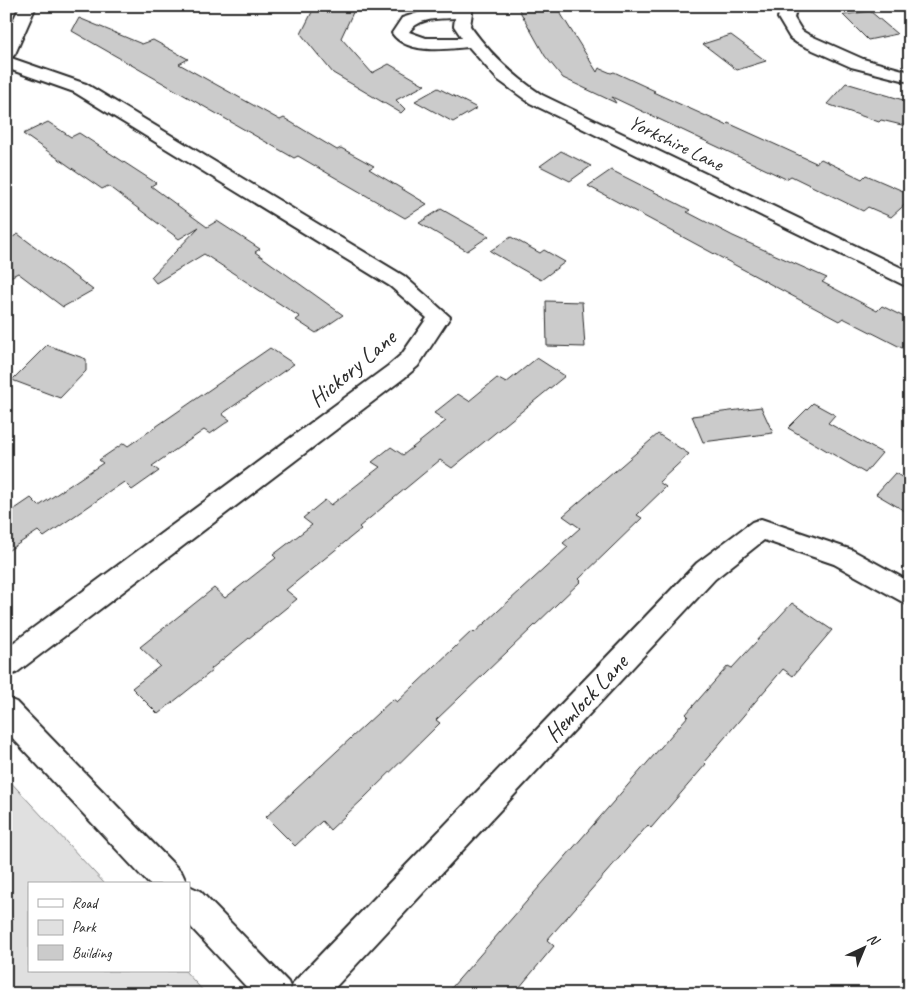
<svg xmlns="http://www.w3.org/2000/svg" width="916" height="1000" viewBox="0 0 916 1000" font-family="Caveat,sans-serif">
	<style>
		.green { fill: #e0e0e0; stroke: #868686 }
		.building { fill: #cbcbcb; stroke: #2b2b2b }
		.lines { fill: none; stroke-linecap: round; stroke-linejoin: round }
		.minor-casing { stroke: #2b2b2b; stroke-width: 4 }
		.minor { fill: #fff; fill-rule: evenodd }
		.labels { text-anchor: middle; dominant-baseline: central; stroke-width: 5; stroke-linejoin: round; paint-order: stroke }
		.far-street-label { font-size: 20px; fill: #2b2b2b; stroke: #fff }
		.street-label { font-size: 24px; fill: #2b2b2b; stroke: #fff }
	</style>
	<rect width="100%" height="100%" fill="#fff"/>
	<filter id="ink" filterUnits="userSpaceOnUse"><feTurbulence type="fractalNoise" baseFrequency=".02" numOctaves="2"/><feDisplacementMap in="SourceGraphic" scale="10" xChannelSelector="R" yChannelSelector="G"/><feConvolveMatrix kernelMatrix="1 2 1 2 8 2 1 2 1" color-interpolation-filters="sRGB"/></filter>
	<g filter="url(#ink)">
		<path class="green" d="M6 777 105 884H29V971H185L206 994H6Z"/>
		<path class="building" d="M315 6H356L341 38 372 73 389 64 425 85 396 100 405 109 401 113 333 73 301 34Z
			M517 6H556L597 72 599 68 611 73 614 72 655 91 653 92 726 125 728 123 816 163 821 159 862 179 866 175 910 194V200L891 217 868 207 863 211 791 176 786 179 612 97 616 103 563 78 545 56Z
			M870 11 897 34 868 40 843 15Z
			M79 18 142 44 153 40 188 59 179 64 280 120 284 118 337 150 341 148 374 166 369 169 427 204 405 218 298 156 294 158 72 31Z
			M731 35 766 61 737 70 703 44Z
			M846 83 910 102V127L881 120 879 122 827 104Z
			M438 88 477 108 453 122 415 101Z
			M48 122 71 137 79 133 156 183 151 186 207 227 217 221 260 249 255 252 343 315 316 333 296 320 300 317 204 254 156 283 151 277 199 227 179 239 108 186 102 189 23 134Z
			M561 151 591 166 570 181 540 166Z
			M611 170 690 210 687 212 733 236 827 278 822 282 877 311 882 306 910 320V352L843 318 839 321 588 186Z
			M441 209 489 236 467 251 419 223Z
			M18 234 93 290 63 307 18 273 6 279V241Z
			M511 237 540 253 544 250 565 262 541 280 490 251Z
			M546 301 582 302 585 347 547 346Z
			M47 345 86 359V371L60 398 12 380Z
			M270 348 294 364 222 414 230 420 210 434 204 430 152 466 159 471 132 490 124 482 44 537 38 531 6 552V515L31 498 39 506 103 463 99 460 124 443 128 446Z
			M537 358 565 376 452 468 440 460 359 527 361 529 286 590 297 599 211 669 212 671 158 714 132 688 160 666 140 647 214 588 225 598 276 558 273 555 312 525 303 518 325 500 331 505 380 467 372 462 391 447 403 455 446 421 434 413 458 394 469 401 497 378 506 383Z
			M813 403 835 415 828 423 882 453 865 473 788 428Z
			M761 407 773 433 703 442 692 416Z
			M658 434 689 454 659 482 666 487 637 515 642 518 579 579 581 581 436 720 440 723 362 800 330 830 322 821 295 846 266 817 393 699 397 702 472 631 474 633 568 547 563 543 580 528 563 516Z
			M895 473 910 482V514L876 494Z
			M792 603 832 630 793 676 783 669 704 762 706 764 651 828 648 825 547 940 554 946 514 994H446L688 716 686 714 728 666 732 668Z"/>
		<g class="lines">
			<defs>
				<path id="minor" d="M20 6H36L15 54 11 58 86 84 404 276 450 317 418 366 404 378 16 673 6 676V648L388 366 402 354 427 318 390 286 74 92 6 68V35Z
					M457 6H473L470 26C490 54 513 76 542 95L910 272V288L530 103 497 79 469 47C446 49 407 55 392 33L402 18 424 11ZM455 18 454 26 462 38H426L409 32C419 17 439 19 455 18Z
					M781 6H797L794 18 802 31 809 35 863 59 910 72V82L851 67 797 43 790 38 778 18Z
					M761 519 852 550 910 582V606L834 564 764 540 715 579 329 994H253L189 925V886L200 891 288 982 291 989 294 982 697 563 752 522Z
					M6 698 16 702 182 873 187 884H149L6 731Z"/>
			</defs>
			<use href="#minor" class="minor-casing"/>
			<use href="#minor" class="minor"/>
		</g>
	</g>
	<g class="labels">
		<g class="far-street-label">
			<text transform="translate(676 143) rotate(26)">Yorkshire Lane</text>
		</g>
		<g class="street-label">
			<text transform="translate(352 368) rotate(-40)">Hickory Lane</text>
			<text transform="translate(586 698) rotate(-47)">Hemlock Lane</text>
		</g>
	</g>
	<rect width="916" height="1000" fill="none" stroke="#fff" stroke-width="25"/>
	<rect x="12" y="12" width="891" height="975" fill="none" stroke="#2b2b2b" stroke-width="2" filter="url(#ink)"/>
	<rect x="28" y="882" width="162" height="90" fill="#ffffff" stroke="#aaaaaa"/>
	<rect x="38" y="899" width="25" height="8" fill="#ffffff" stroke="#aaaaaa"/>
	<text x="72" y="908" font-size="15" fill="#2b2b2b">Road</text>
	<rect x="38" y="920" width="25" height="15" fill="#e0e0e0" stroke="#aaaaaa"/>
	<text x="72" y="932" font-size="15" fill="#2b2b2b">Park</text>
	<rect x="38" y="945" width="25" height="15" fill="#cbcbcb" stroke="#aaaaaa"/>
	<text x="72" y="958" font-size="15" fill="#2b2b2b">Building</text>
	<g transform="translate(864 948) rotate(44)" stroke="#ffffff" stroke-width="4" paint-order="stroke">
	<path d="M0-4L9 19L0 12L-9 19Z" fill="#2b2b2b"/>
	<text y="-8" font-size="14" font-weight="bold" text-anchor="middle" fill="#2b2b2b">N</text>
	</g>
</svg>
